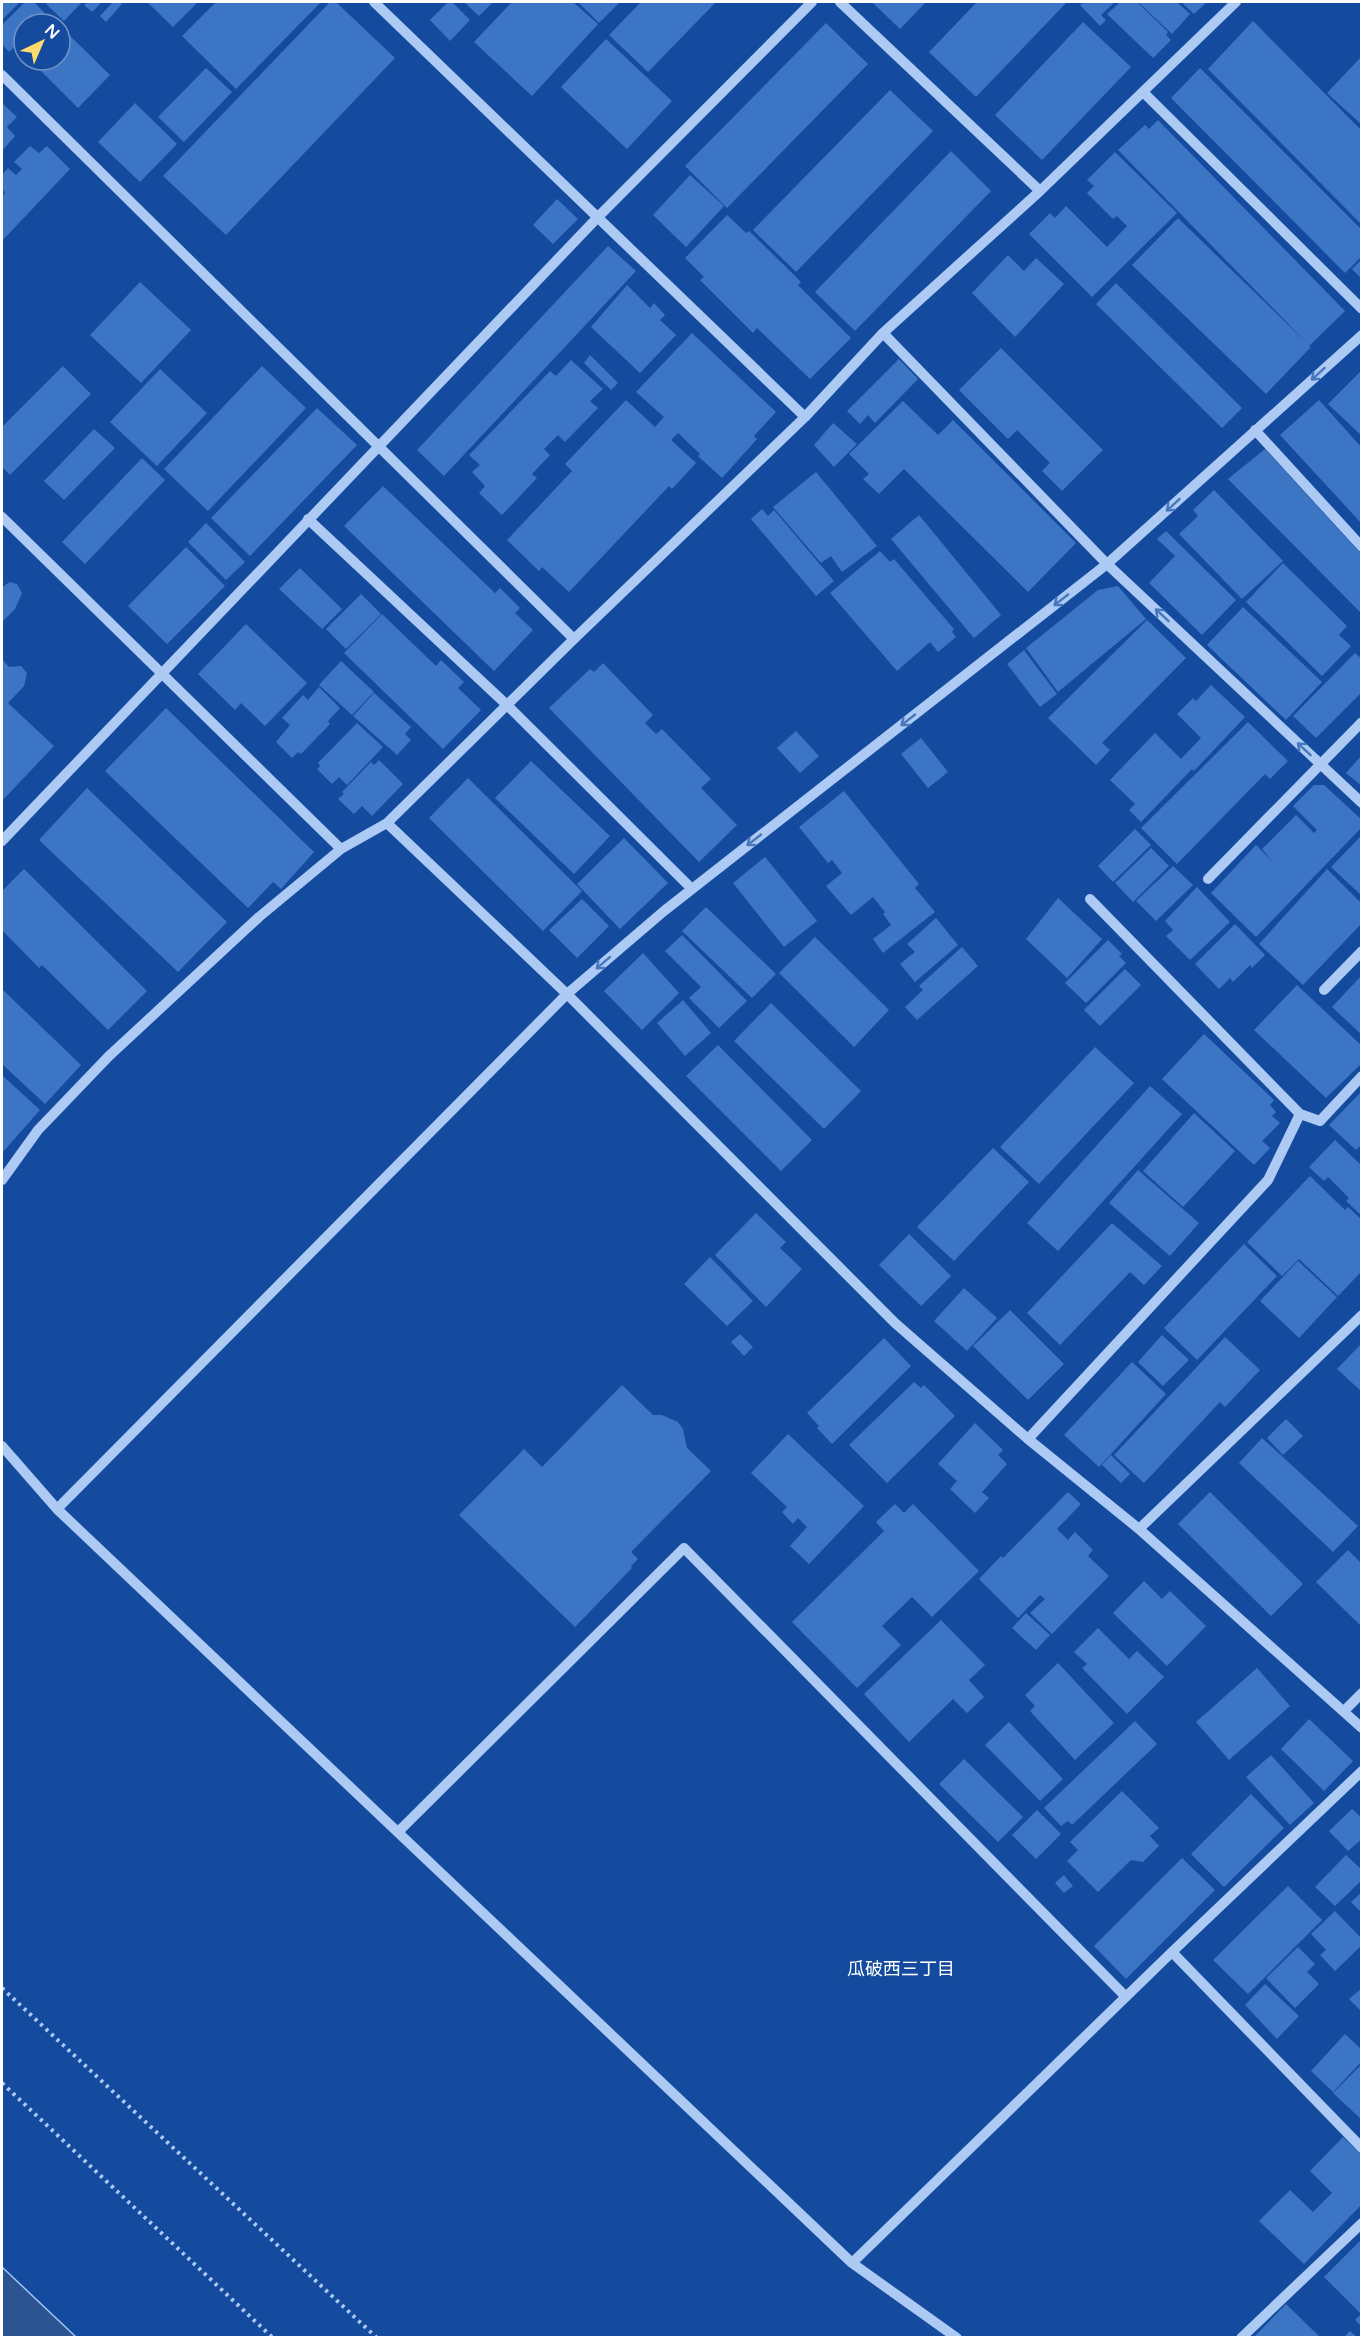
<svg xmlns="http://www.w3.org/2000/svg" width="1363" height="2339" viewBox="0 0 1363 2339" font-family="'Varela Round','Noto Sans JP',sans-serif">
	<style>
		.water { fill: #2c5492; stroke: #9ec4f6; stroke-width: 1.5 }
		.building { fill: #3d75c5 }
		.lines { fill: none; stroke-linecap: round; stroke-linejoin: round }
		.path { stroke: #accaf4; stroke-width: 4; stroke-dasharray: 3 4.5; stroke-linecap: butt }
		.minor { stroke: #accaf4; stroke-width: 10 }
		.oneway { stroke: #4977bc }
		.labels { text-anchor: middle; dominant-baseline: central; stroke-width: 5; stroke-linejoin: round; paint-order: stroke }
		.neighbourhood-label { font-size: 18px; fill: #fff; stroke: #144b9e }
	</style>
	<rect width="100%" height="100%" fill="#144b9e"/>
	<path class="water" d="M2 2267 76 2337H2Z"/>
	<path class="building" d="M2 2H20L2 20Z
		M25 2H34L55 24H24V38L9 52 2 44V25Z
		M49 2H82L64 21 46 4Z
		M88 2H102L92 12 84 5Z
		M113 2H119L122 4 106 22 100 16Z
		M147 2H198L173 27Z
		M216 2H321L236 89 182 36Z
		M330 2H336L395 58 226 235 163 176Z
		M448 2H452L470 20 450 41 430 20Z
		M464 2H493L479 16Z
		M512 2H573L598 24 532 96 474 42Z
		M578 2H620L599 23Z
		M641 2H716L648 72 609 35Z
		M872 2H926L900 29Z
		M977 2H1067L976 97 929 52Z
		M1084 2H1115L1101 15 1106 20 1100 26 1080 5Z
		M1120 2H1137L1168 32 1166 35 1171 40 1153 58 1107 14Z
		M1138 2H1177L1190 14 1172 34Z
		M1181 2H1207L1194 14Z
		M1253 21 1362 131V225L1208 69Z
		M1083 22 1131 67 1042 160 995 115Z
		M826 23 868 64 727 208 685 166Z
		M62 28 110 75 78 108 30 60H60V30Z
		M606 39 672 101 627 149 561 87Z
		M1362 56V125L1327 93Z
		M206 68 232 92 184 142 158 117Z
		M1200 68 1362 230V256L1345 273 1171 98Z
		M890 90 933 131 796 272 753 230Z
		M2 103 17 117 7 127 15 136 2 151Z
		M135 103 177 144 140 182 98 142Z
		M1158 120 1345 311 1309 346 1311 347 1266 394 1132 265 1178 218 1307 343 1118 150 1145 125 1149 129Z
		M30 146 39 153 47 146 70 169 2 241V196L5 193 2 189V175L8 168 16 175 22 169 14 162Z
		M951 151 991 191 855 331 815 292Z
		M1115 152 1177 213 1092 297 1029 234 1050 213 1055 218 1066 206 1107 247 1127 226 1117 216 1113 219 1087 193 1094 186 1087 180Z
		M690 175 724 206 686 247 653 215Z
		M557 199 578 219 553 244 533 225Z
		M727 215 746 233 749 231 784 265 801 282 798 285 851 338 810 379 757 328 753 333 700 280 704 277 685 258Z
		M608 246 636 271 444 476 417 450Z
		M1008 255 1024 271 1036 258 1064 284 1015 337 972 293Z
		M1362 259V279L1352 269Z
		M140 282 191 330 141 383 90 335Z
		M1116 283 1242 408 1222 428 1096 304Z
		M627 285 650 308 654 303 665 315 660 320 676 335 640 373 591 327Z
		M692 333 776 412 754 436 757 439 722 478 698 456 700 454 678 433 671 440 696 463 672 489 669 486 569 592 542 567 539 571 507 540 572 471 565 464 626 400 655 427 664 417 636 392Z
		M1001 348 1103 450 1062 491 1042 471 1050 463 1017 430 1008 439 959 390Z
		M590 355 618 383 611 390 584 363Z
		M899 359 918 379 875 423 868 415 860 424 847 411Z
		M571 360 603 389 590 401 598 408 565 442 558 435 544 449 550 455 532 474 537 478 502 515 479 493 485 486 472 472 480 465 469 455 550 371 556 376Z
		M63 366 91 394 10 475 2 467V427Z
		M262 366 306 408 208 511 164 469Z
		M160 369 207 413 157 466 110 422Z
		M1362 370V436L1328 404Z
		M1319 400 1362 448V524L1280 435Z
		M903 401 938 435 953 420 1076 543 1028 592 904 469 879 494 863 479 869 474 849 454Z
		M317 408 357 445 250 556 211 518Z
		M833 423 857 444 834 467 814 445Z
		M94 429 115 448 64 500 44 481Z
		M1265 449 1362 555V614L1228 479Z
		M142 458 165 480 85 564 62 542Z
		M816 472 877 546 842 572 831 556 821 563 773 507Z
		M383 486 495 593 500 588 520 608 515 613 533 630 494 671 344 526Z
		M1214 490 1283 561 1242 599 1179 534 1198 516 1193 510Z
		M762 509 768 516 774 510 834 581 816 596 751 519Z
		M919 515 1001 615 974 638 891 539Z
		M206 523 245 562 226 580 188 542Z
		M1166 531 1236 600 1202 635 1149 583 1175 556 1157 539Z
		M186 547 225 586 167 644 128 606Z
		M880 551 890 562 894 559 954 629 952 632 956 637 938 652 930 642 897 671 830 593Z
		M1283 563 1347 626 1339 635 1351 646 1322 676 1246 602Z
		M300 568 342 609 322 629 279 589Z
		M10 582 17 584 22 593 15 609 2 622V587Z
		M1118 586 1146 619 1058 692 1026 648 1098 590Z
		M361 594 381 614 346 649 326 629Z
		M1243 607 1322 682 1286 720 1207 645Z
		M382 614 436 666 441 660 464 682 458 688 481 710 443 749 344 653Z
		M1147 620 1186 658 1102 743 1110 750 1096 765 1048 718Z
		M246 624 307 683 265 726 241 703 235 710 198 674Z
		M1024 650 1057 694 1040 707 1007 664Z
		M1355 653 1362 659V692L1316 738 1293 716Z
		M2 659 9 667 21 666 27 673 24 686 8 703 54 746 2 801Z
		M341 661 374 692 352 715 319 685Z
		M603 663 653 715 645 723 656 734 662 729 711 779 701 788 737 825 699 862 549 708 590 669 594 672Z
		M1211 685 1245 717 1194 771 1192 769 1141 822 1129 810 1135 804 1110 780 1155 733 1181 759 1201 738 1177 714 1193 698 1196 701Z
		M319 687 340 708 328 721 330 724 301 754 298 752 292 758 276 742 290 725 282 718 303 695 308 700Z
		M374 693 411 727 405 734 411 740 397 755 353 716Z
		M166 708 314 852 281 889 273 882 248 908 105 771Z
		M1248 722 1288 761 1270 779 1265 774 1177 864 1141 828Z
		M357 723 383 747 347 785 339 777 332 784 317 769 320 766 318 763Z
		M796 731 819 756 800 773 777 748Z
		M921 738 948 772 928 788 901 754Z
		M1362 755V786L1346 773Z
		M379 760 403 784 372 816 362 806 354 814 338 799 344 794 342 792 371 762 374 765Z
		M531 761 610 836 574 874 495 798Z
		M468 778 582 891 543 931 429 818Z
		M1314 785H1324L1362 820V827L1256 937 1211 893 1256 845 1274 863 1262 849 1296 815 1314 833 1317 830 1293 806Z
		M87 788 227 922 178 972 39 840Z
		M844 791 919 884 915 888 935 912 883 953 873 939 891 925 883 914 885 912 873 897 851 915 826 886 842 873 832 860 828 863 799 827Z
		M1135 829 1151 845 1113 882 1098 866Z
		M1362 835V896L1331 867Z
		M624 838 668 883 620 929 577 884Z
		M1151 848 1169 866 1133 902 1115 883Z
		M765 857 817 921 784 947 733 883Z
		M1173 866 1193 885 1156 921 1136 901Z
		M24 869 147 991 108 1030 42 965 39 968 2 930V891Z
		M1327 869 1362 904V923L1303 985 1259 944Z
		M1197 887 1230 922 1190 960 1166 936 1173 930 1165 921Z
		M1058 898 1102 939 1067 978 1026 939Z
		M582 899 609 926 577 958 549 930Z
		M706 907 776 974 752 998 682 931Z
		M936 918 958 945 915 982 900 964 915 952 907 944Z
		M1235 924 1265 955 1252 968 1250 965 1233 982 1230 978 1219 989 1195 964Z
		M682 935 747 1001 719 1028 689 998 701 987 665 951Z
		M815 937 889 1010 854 1047 779 973Z
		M1108 940 1122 954 1119 956 1126 963 1086 1003 1065 983Z
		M962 947 978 966 917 1020 905 1007 923 990 919 986Z
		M643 953 679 993 642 1030 604 991Z
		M1125 969 1141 985 1100 1026 1084 1010Z
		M1362 975V1035L1332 1007Z
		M1297 985 1362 1046V1063L1326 1098 1254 1030Z
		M2 989 81 1065 45 1104 2 1064Z
		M683 1000 711 1033 685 1056 657 1023Z
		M771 1003 861 1091 824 1129 734 1041Z
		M1204 1034 1274 1100 1270 1105 1276 1112 1272 1116 1280 1123 1262 1141 1270 1148 1254 1165 1162 1079Z
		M718 1045 812 1140 781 1171 686 1076Z
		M1095 1047 1134 1083 1039 1184 1000 1147Z
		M2 1075 40 1110 2 1153Z
		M1150 1086 1182 1114 1058 1251 1027 1223Z
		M1362 1091V1144L1356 1150 1329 1125Z
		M1194 1113 1235 1151 1183 1207 1143 1171Z
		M1335 1140 1362 1166V1216L1346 1201 1349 1198 1328 1177 1324 1181 1309 1167Z
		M993 1148 1029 1182 954 1261 917 1227Z
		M1138 1170 1199 1223 1170 1256 1109 1203Z
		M1310 1176 1345 1210 1348 1207 1362 1220V1271L1338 1296 1299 1259 1282 1276 1247 1242Z
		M756 1213 786 1242 780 1248 802 1269 766 1307 715 1255Z
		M1112 1223 1162 1266 1144 1285 1130 1272 1060 1345 1027 1313Z
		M909 1234 951 1276 921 1306 879 1265Z
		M1244 1244 1277 1276 1197 1360 1164 1328Z
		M710 1257 753 1301 727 1326 684 1284Z
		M1298 1261 1337 1297 1299 1338 1260 1301Z
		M964 1288 997 1318 967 1351 934 1321Z
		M1010 1310 1064 1364 1028 1400 973 1346Z
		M740 1334 753 1347 744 1356 731 1342Z
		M1162 1335 1189 1360 1163 1386 1138 1362Z
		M1225 1337 1260 1370 1225 1407 1220 1402 1144 1483 1114 1455Z
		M884 1338 911 1366 832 1444 817 1428 819 1426 807 1413Z
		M1362 1343V1392L1337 1369Z
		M1132 1362 1166 1394 1099 1467 1064 1435Z
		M914 1382 921 1388 924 1385 955 1416 887 1483 849 1445Z
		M622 1385 653 1415H662L678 1422 683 1429 687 1448 711 1471 631 1552 638 1559 631 1566 632 1568 575 1627 459 1515 524 1449 542 1467Z
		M1286 1419 1303 1436 1283 1455 1267 1438Z
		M975 1423 1003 1450 998 1455 1007 1464 982 1492 989 1498 975 1513 950 1489 957 1481 938 1464Z
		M788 1434 864 1506 809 1564 790 1546 807 1527 798 1518 793 1524 782 1512 787 1507 751 1473Z
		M1262 1438 1358 1526 1333 1552 1239 1463Z
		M1111 1455 1130 1474 1121 1483 1102 1465Z
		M1068 1492 1081 1504 1057 1529 1068 1540 1075 1532 1093 1550 1088 1556 1109 1576 1052 1634 1030 1613 1045 1599 1040 1595 1018 1618 979 1579 1001 1556 1003 1558Z
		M1210 1492 1303 1584 1271 1616 1178 1524Z
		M895 1504 904 1513 913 1504 979 1571 932 1617 912 1597 882 1626 901 1645 857 1688 792 1622 884 1531 876 1522Z
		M1348 1550 1362 1564V1627L1316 1582Z
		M1144 1581 1162 1599 1170 1591 1206 1626 1167 1666 1113 1613Z
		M1026 1613 1050 1635 1036 1650 1012 1628Z
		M941 1620 985 1665 969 1680 984 1697 967 1713 953 1699 909 1742 864 1694Z
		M1098 1628 1129 1659 1137 1651 1164 1677 1127 1714 1082 1668 1087 1664 1074 1652Z
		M1058 1663 1114 1723 1075 1760 1030 1711 1035 1706 1025 1695Z
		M1257 1668 1290 1706 1229 1760 1196 1722Z
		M1309 1719 1353 1761 1324 1791 1281 1749Z
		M1135 1721 1157 1744 1072 1825 1068 1821 1061 1826 1044 1808Z
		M1009 1722 1063 1779 1040 1801 985 1745Z
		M1271 1755 1314 1803 1290 1825 1246 1777Z
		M964 1759 1023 1817 998 1842 939 1784Z
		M1122 1791 1159 1828 1150 1836 1159 1846 1143 1862 1131 1860 1098 1892 1067 1861 1078 1850 1070 1842Z
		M1251 1794 1284 1828 1224 1887 1191 1854Z
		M1352 1809 1362 1818V1839L1348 1851 1329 1831Z
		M1037 1810 1061 1834 1036 1859 1012 1835Z
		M1346 1855 1362 1870V1880L1335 1906 1315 1887Z
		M1182 1858 1215 1890 1126 1979 1094 1946Z
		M1064 1875 1073 1886 1064 1893 1055 1883Z
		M1288 1886 1322 1920 1248 1994 1213 1960Z
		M1362 1892V1913L1351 1902Z
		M1335 1911 1362 1939V1945L1335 1971 1320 1955 1326 1950 1311 1934Z
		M1298 1947 1315 1964 1307 1972 1319 1984 1295 2008 1266 1978Z
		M1265 1984 1299 2016 1277 2039 1245 2005Z
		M1362 1988V2012L1349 1999Z
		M1345 2034 1362 2050V2061L1333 2092 1311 2071Z
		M1362 2064V2120L1333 2093Z
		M1343 2137 1362 2155V2204L1304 2264 1259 2221 1290 2190 1313 2212 1332 2193 1310 2171Z
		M1362 2239V2327L1355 2320 1361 2314 1324 2277Z
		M1286 2304 1320 2337H1254Z
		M1350 2331 1357 2337H1344Z"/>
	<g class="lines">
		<path class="path" d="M2 1988 377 2338
			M2 2083 273 2338"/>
		<path class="minor" d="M374 2 805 417
			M840 2 1040 191
			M2 75 574 639
			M1143 92 1362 309
			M883 333 1107 564 1362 803
			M1255 430 1362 547
			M2 517 341 849 387 823 567 994 895 1323 1028 1439 1139 1529 1362 1728
			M308 519 507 705 692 889
			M387 823 574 639 805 417 883 333 1040 191 1236 2
			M2 841 597 218 812 2
			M1208 879 1362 722
			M1324 990 1362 951
			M1300 1114 1320 1121 1362 1076
			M2 1180 38 1130 109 1056 259 917 341 849
			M1028 1439 1268 1180 1300 1114 1090 899
			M2 1446 57 1509 852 2263 957 2338
			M57 1509 567 994 664 911 1107 564 1362 335
			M1139 1529 1362 1315
			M1344 1711 1362 1693
			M398 1832 684 1548 1126 1997
			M1172 1952 1362 2148
			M852 2263 1172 1952 1362 1771
			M1241 2338 1362 2223"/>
	</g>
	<defs><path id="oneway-shaft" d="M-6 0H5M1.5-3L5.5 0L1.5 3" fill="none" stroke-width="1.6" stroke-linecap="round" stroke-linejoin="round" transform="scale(1.5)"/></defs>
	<g class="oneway">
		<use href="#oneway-shaft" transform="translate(1318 374) rotate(138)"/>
		<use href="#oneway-shaft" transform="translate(1173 505) rotate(138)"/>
		<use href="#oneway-shaft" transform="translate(1061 600) rotate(142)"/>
		<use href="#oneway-shaft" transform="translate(1162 615) rotate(-137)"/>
		<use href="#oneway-shaft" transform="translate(908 720) rotate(142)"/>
		<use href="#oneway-shaft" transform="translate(1304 749) rotate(-137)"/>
		<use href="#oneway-shaft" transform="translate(754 840) rotate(142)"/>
		<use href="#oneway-shaft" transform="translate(603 963) rotate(139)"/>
	</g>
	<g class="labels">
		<g class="neighbourhood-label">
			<text x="901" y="1969">瓜破西三丁目</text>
		</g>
	</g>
	<rect width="1363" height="2339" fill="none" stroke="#ffffff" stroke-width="6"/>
	<g transform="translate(42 42) rotate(44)"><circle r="28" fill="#144b9e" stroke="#7293c5" stroke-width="1.5"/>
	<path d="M0-4.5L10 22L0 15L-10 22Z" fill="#ffdb6f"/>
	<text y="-9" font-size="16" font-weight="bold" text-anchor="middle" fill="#ffffff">N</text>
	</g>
</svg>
